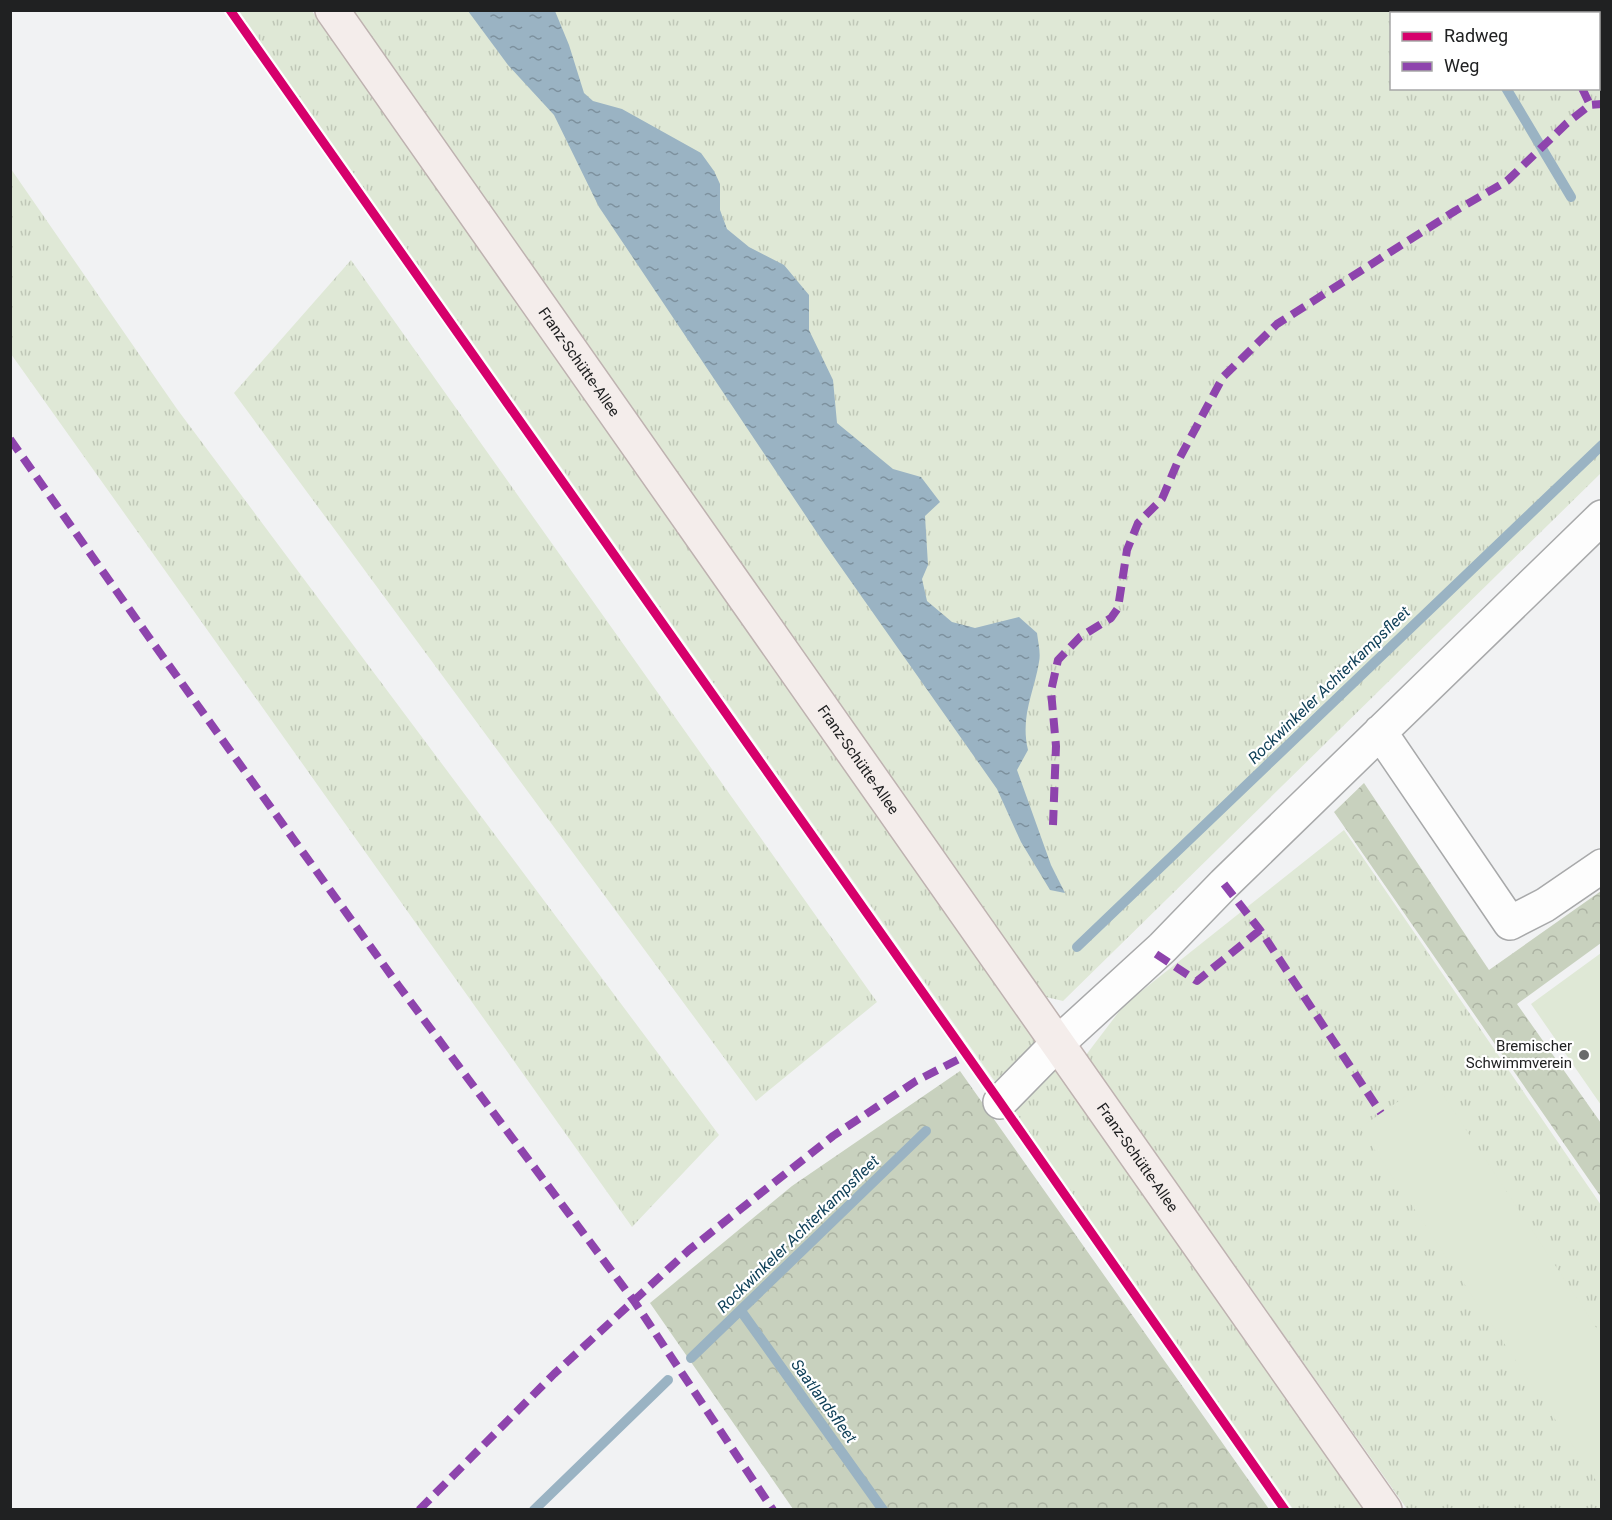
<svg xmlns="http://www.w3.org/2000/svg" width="1612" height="1520" viewBox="0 0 1612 1520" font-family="Roboto,sans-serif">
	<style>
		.grass { fill: url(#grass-tufts); fill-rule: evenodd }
		.forest { fill: url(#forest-crowns) }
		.green { fill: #dfe8d6 }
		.water { fill: url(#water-ripples) }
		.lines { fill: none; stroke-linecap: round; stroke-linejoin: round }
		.stream { stroke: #9ab3c3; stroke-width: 10 }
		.minor-casing { stroke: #a8a9aa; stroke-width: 36 }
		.major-casing { stroke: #beb2b0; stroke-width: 36 }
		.minor { stroke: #fdfdfd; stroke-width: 33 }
		.major { stroke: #f4edeb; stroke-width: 33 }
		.quiet { stroke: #8e44ad; stroke-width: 8; stroke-dasharray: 15 8; stroke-linecap: butt }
		.cycleway-casing { stroke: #fff; stroke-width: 13 }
		.cycleway { stroke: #d6006c; stroke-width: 9 }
		.poi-dot { fill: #696a6b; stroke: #fff; stroke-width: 2 }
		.labels { text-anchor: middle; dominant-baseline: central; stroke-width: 4.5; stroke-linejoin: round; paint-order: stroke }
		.street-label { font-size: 15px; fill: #202122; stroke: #fff }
		.poi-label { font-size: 15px; fill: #202122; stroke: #fff; text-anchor: end }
		.water-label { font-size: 16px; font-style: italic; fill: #114159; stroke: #fff }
	</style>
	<defs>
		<pattern id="grass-tufts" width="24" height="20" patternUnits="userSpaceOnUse" patternTransform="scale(1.5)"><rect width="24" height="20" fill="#dfe8d6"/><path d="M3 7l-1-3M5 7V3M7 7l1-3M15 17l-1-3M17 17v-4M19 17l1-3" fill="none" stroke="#bfc7b7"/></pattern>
		<pattern id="forest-crowns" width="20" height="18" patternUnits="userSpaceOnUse" patternTransform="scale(1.5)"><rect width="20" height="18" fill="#c8d1be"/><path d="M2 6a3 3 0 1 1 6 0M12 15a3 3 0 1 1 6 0" fill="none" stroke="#acb3a3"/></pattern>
		<pattern id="water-ripples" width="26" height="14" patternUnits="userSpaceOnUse" patternTransform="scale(1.5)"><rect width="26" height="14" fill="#9ab3c3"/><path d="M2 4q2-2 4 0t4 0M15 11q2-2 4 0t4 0" fill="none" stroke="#7d919e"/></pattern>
	</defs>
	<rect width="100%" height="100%" fill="#f1f2f3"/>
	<path class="grass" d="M239 11H312L1042 1045 998 1086Z
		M352 11H1601V473L1063 1001 1046 997ZM1392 14H1598V88H1392Z
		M11 169 177 409 719 1135 632 1227 11 354Z
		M351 260 877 1002 756 1101 234 393Z
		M1344 830 1601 1205V1509H1407L1086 1055 1124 1005Z
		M1055 1068 1365 1509H1293L1012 1107Z"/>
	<path class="forest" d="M1364 783 1489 970 1601 891V943L1517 1004 1601 1123V1197L1334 812Z
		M960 1071 1269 1509H793L650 1303 792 1186Z"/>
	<path class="green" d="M1601 953V1105L1531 1004Z
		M1432 1078 1601 1335V1488L1360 1128Z"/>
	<path class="water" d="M468 11H555L569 45 584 93 593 101 622 109 701 153 714 171 720 184V210L727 229 749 247 784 265 809 295V330L833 380 837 423 893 469 921 477 940 502 925 516 928 565 922 579 927 601 952 622 975 628 1019 617 1037 633C1038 642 1041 653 1039 662 1034 693 1020 716 1028 750L1017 770 1051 865 1065 893 1050 890 1021 842 997 789 826 546 599 207 554 115 508 65Z"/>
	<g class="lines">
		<path class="stream" d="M1460 10 1462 14
			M1506 88 1571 197
			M1077 947 1602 445
			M741 1311 883 1510
			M691 1358 926 1131
			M534 1510 668 1380"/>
		<defs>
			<path id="minor" d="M1380 732 1510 923 1545 905 1602 866
				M1000 1102 1058 1043 1162 948 1224 884 1602 517"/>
			<g id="major">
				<path id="s1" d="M332 10 1385 1510"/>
			</g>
		</defs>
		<use href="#minor" class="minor-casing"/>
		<use href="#major" class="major-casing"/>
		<use href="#minor" class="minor"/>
		<use href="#major" class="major"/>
		<path class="quiet" d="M1547 10 1548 14
			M1582 88 1590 105
			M10 439 148 636 398 985 634 1301 773 1510
			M1053 825 1056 746 1051 691 1058 660 1080 637 1111 618 1118 608 1127 550 1138 523 1162 499 1178 461 1223 377 1277 324 1455 211 1507 181 1567 123 1590 105 1602 104
			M1224 884 1260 930 1381 1113
			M1156 954 1197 981 1260 930
			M419 1510 554 1374 689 1250 833 1136 916 1081 967 1055"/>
		<defs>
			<path id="cycleway" d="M230 10 1000 1102 1285 1510"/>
		</defs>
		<use href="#cycleway" class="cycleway-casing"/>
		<use href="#cycleway" class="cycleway"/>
	</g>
	<circle class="poi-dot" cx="1584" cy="1055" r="6"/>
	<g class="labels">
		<g class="street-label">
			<text stroke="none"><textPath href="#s1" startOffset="430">Franz-Schütte-Allee</textPath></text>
			<text stroke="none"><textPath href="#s1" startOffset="916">Franz-Schütte-Allee</textPath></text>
			<text stroke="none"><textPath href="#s1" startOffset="1402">Franz-Schütte-Allee</textPath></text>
		</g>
		<g class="poi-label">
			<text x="1572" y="1046">Bremischer<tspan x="1572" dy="17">Schwimmverein</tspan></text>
		</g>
		<g class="water-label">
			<text transform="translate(1329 685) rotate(-44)">Rockwinkeler Achterkampsfleet</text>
			<text transform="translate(798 1234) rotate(-44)">Rockwinkeler Achterkampsfleet</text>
			<text transform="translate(824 1401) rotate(54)">Saatlandsfleet</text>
		</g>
	</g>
	<rect width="1612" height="1520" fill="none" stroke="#202122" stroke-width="24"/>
	<rect x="1390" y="12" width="210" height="78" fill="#ffffff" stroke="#a6a6a7" stroke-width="1.5"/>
	<rect x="1402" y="32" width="30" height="9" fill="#d6006c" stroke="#a6a6a7" stroke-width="1.5"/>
	<text x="1444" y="42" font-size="18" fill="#202122">Radweg</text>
	<rect x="1402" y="62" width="30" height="9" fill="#8e44ad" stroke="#a6a6a7" stroke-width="1.5"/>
	<text x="1444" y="72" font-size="18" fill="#202122">Weg</text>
</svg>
